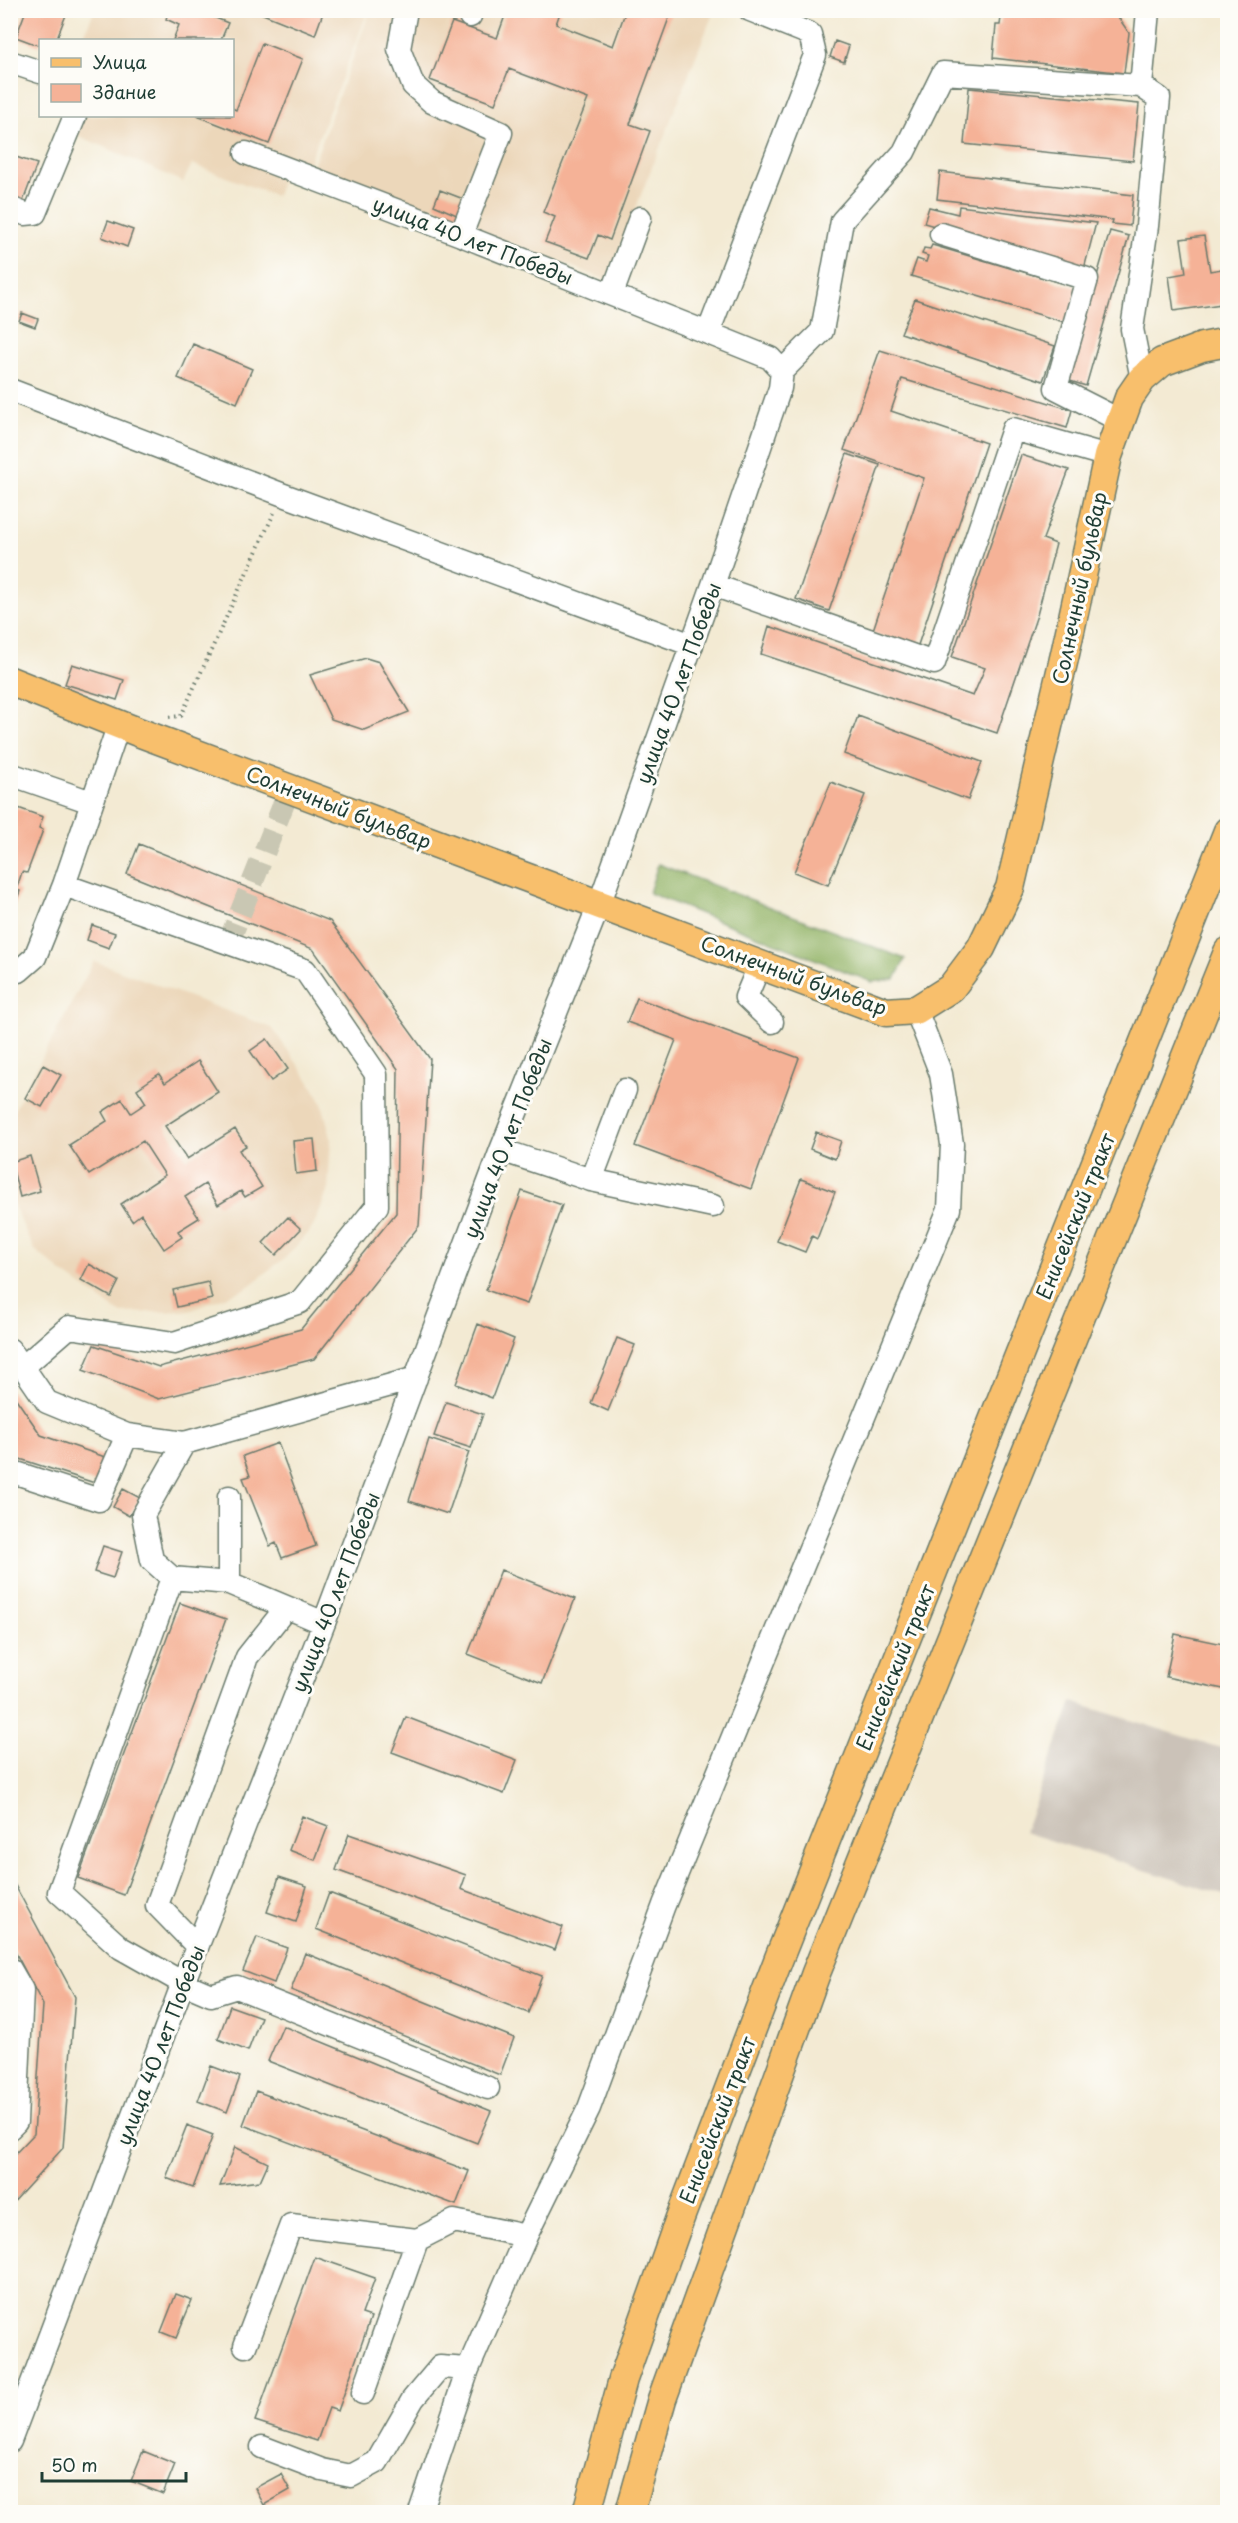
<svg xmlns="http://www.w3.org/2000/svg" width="1238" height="2523" viewBox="0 0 1238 2523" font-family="'Playpen Sans',sans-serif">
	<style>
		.built { fill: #ecd7ba }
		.industrial { fill: #cbc2b8 }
		.forest { fill: #92b366; stroke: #58784d; stroke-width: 1.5 }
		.building { fill: #f5b297 }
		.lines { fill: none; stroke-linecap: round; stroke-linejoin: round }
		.minor-tunnel { stroke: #c9c7b3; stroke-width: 22; stroke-dasharray: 22 11; stroke-linecap: butt }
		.minor-casing { stroke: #697a6c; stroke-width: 25 }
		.major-casing { stroke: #697a6c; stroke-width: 31 }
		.path { stroke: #697a6c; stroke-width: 4; stroke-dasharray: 1.5 4.5; stroke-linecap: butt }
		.minor { stroke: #fff; stroke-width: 22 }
		.major { stroke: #f8bf6c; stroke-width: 28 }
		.labels { text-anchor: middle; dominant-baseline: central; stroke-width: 6; stroke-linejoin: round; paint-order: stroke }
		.street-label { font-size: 20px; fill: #1f3d34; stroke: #fdfcf7 }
	</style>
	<rect width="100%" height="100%" fill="#fdfcf7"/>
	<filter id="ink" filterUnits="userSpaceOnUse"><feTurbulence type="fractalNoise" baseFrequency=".0167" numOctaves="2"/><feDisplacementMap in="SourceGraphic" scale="12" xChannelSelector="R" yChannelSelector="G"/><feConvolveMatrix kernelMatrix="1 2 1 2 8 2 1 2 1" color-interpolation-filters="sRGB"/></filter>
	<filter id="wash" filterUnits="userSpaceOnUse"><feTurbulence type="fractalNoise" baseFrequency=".008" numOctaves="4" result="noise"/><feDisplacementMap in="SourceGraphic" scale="24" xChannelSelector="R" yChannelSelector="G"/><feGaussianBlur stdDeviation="1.35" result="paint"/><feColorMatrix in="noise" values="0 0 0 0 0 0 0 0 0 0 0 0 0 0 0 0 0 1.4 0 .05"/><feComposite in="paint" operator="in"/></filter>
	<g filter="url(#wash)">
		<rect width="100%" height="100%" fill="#f3ead3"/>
		<path class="built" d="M94 11H368L308 165 286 168 276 196 192 164 183 182 77 135 84 116H232V40H82Z
			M370 11H714L607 280 313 165Z
			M94 961 272 1028 306 1076 322 1103 331 1138 328 1190 313 1227 287 1256 245 1289 189 1311 120 1313 63 1273 34 1249 11 1200V1116Z"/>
		<path class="industrial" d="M1072 1702 1227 1750V1896L1024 1832Z"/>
		<path class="forest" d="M658 864 905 959 895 979 872 982 649 893Z"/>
		<g id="blocks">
			<path class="building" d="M26 10H68L56 40H40V46L16 37Z
				M169 10H196L228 23 221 40H173L179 25 166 19Z
				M253 10H324L315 35Z
				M507 10H561L556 24 613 46 626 10H672L630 124 650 131 610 240 598 235 589 258 545 242 555 217 543 212 588 99 509 69 495 104 430 80 452 22 497 38Z
				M1002 10 1114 11 1129 33 1124 73 993 58 996 25H1000Z
				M835 41 849 46 844 62 830 57Z
				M262 43 303 59 269 144 197 116H232V108L236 110Z
				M969 88 1139 104 1133 161 964 144Z
				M10 155 37 164 22 204 10 199Z
				M940 172 1133 195 1130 226 1112 224 1113 220 937 199Z
				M440 190 466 200 459 216 434 205Z
				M959 206 1096 223 1084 269 924 223 929 207 958 214Z
				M108 221 133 230 127 247 102 237Z
				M1110 231 1129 236 1086 386 1067 380Z
				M1204 236 1210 271 1228 268V303L1174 311 1169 276 1186 273 1181 239Z
				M932 245 1078 288 1067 323 911 276 917 259 926 262 928 256 922 254 924 248 930 249Z
				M915 299 1055 346 1043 381 901 333Z
				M22 313 38 319 35 327 19 321Z
				M193 344 252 369 237 403 178 378Z
				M880 350 1072 410 1067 428 902 379 891 411 986 443 917 648 872 633 924 478 844 450Z
				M847 454 880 465 829 611 796 599Z
				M1021 455 1069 470 1043 539 1056 544 1037 615 997 733 761 654 769 626 973 696 985 668 952 657Z
				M366 658 379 662 409 712 364 730 331 719 310 675Z
				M72 664 124 680 117 700 65 684Z
				M858 716 982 762 968 800 844 754Z
				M831 782 865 795 828 885 794 872Z
				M10 805 43 817 39 828 43 830 27 873 22 872 16 890 20 891 11 915Z
				M139 844 330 921 430 1059 419 1226 314 1359 159 1399 83 1370 94 1345 159 1367 301 1329 396 1213 398 1069 313 949 127 874Z
				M92 925 115 933 109 948 87 940Z
				M637 998 799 1058 751 1189 635 1146 676 1040 627 1022Z
				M267 1039 288 1069 271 1081 250 1051Z
				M198 1061 218 1092 165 1126 187 1159 235 1129 246 1146 239 1150 262 1187 245 1197 241 1191 218 1205 205 1184 185 1197 199 1218 178 1231 182 1237 164 1249 141 1214 132 1221 121 1204 165 1175 143 1141 89 1175 69 1145 107 1121 102 1112 122 1099 131 1113 146 1103 137 1089 159 1074 165 1083Z
				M43 1065 61 1075 42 1107 25 1098Z
				M816 1132 841 1141 835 1159 810 1149Z
				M314 1139 317 1171 296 1174 293 1141Z
				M30 1156 40 1191 20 1197 11 1162Z
				M801 1179 835 1192 817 1239 812 1236 805 1252 777 1241Z
				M522 1191 562 1205 527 1304 486 1290Z
				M288 1217 301 1229 276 1255 263 1243Z
				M89 1264 119 1281 111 1297 81 1280Z
				M208 1282 212 1299 177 1307 173 1290Z
				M478 1324 514 1339 492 1398 456 1384Z
				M617 1338 635 1345 608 1411 591 1403Z
				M10 1390 41 1435 108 1458 98 1484 17 1458 10 1449Z
				M446 1402 483 1414 471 1448 434 1436Z
				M429 1439 469 1452 448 1514 409 1501Z
				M278 1443 316 1546 282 1558 276 1543 270 1546 243 1478 250 1476 243 1456Z
				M123 1489 140 1498 129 1516 113 1507Z
				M103 1546 122 1552 113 1578 94 1572Z
				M501 1570 575 1599 542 1683 468 1654Z
				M180 1603 226 1619 124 1895 78 1878Z
				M1175 1634 1228 1645V1690L1166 1677Z
				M406 1717 517 1760 504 1794 392 1752Z
				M302 1816 328 1826 315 1860 289 1850Z
				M349 1834 466 1875 461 1889 563 1927 555 1950 336 1870Z
				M10 1876 75 1997 63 2148 10 2206V2159L34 2134 43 2005 10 1942Z
				M279 1877 307 1886 296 1922 267 1912Z
				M329 1893 542 1976 528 2013 316 1929Z
				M257 1937 287 1948 274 1983 243 1971Z
				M305 1953 514 2038 500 2075 291 1990Z
				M230 2006 261 2017 248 2051 218 2039Z
				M283 2026 491 2111 477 2143 268 2061Z
				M211 2066 240 2077 227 2112 198 2101Z
				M256 2091 469 2171 456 2205 243 2125Z
				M187 2125 213 2135 193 2188 166 2178Z
				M235 2147 268 2163 260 2181 220 2186Z
				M315 2257 375 2278 362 2314 371 2317 338 2411 329 2408 317 2441 255 2421Z
				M176 2294 192 2300 176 2338 161 2332Z
				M143 2451 175 2464 163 2494 131 2481Z
				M281 2474 290 2490 264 2505 255 2488Z"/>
		</g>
	</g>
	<g filter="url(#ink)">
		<use href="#blocks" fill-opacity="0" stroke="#697a6c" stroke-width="1.5"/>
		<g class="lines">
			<path class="minor-tunnel" d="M572 11V10
				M228 944 290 788"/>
			<defs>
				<path id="minor" d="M406 10 399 49 413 85 432 102 501 133 461 235
					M470 16 472 10
					M10 62 40 72
					M1141 86 1148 11
					M10 208 25 214 35 213 75 116
					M941 234 1087 279 1056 388 1119 420
					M612 294 640 218
					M708 333 815 55 810 34 750 10
					M782 371 822 331 842 221 904 152 943 73 1141 86 1159 98 1147 226 1132 329 1142 379
					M10 390 281 494 692 645
					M713 585 934 663 1013 429 1108 456
					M10 774 91 802
					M64 885 305 970 376 1074 377 1206 300 1302 174 1343 69 1327 23 1367 47 1402 127 1435 184 1443
					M760 964 746 997 772 1022
					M10 968 19 971 35 957 64 885 119 724
					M501 1150 591 1180 713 1206
					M591 1180 625 1090
					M10 1350 23 1367
					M10 1471 99 1500 127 1435
					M172 1578 59 1892 121 1948 183 1983 211 1995 237 1987 488 2088
					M229 1583V1497
					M324 1623 229 1583 172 1578 152 1560 143 1515 184 1443 416 1378
					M197 1946 157 1905 247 1657 286 1608
					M10 1969 22 1990 16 2122 10 2128
					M245 2346 291 2225 417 2240 454 2221 526 2236
					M363 2393 417 2240
					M10 2441 183 1983 324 1623 501 1150 599 905 713 585 780 388 782 371 770 358 708 333 461 235 246 153
					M262 2447 322 2470 351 2476 377 2462 413 2399 440 2367 468 2369
					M420 2512 468 2369 526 2236 589 2108 664 1905 949 1209 952 1144 941 1074 916 1010"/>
				<path id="major" d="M10 681 138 732 886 1012 916 1010 951 988 981 948 1010 888 1065 654 1108 456 1129 398 1142 379 1162 362 1202 347 1228 342
					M587 2512 623 2379 680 2218 779 1958 1228 831
					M630 2512 662 2399 816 1973 1228 952"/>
			</defs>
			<use href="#minor" class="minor-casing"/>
			<use href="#major" class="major-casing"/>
			<path class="path" d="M169 717 181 716 274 513"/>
			<use href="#minor" class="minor"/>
			<use href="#major" class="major"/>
		</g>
	</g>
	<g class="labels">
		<g class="street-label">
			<text transform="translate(473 240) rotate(21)">улица 40 лет Победы</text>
			<text transform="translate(1079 588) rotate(-78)">Солнечный бульвар</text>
			<text transform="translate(678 683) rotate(-70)">улица 40 лет Победы</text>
			<text transform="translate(339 807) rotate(21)">Солнечный бульвар</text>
			<text transform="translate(794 975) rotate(20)">Солнечный бульвар</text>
			<text transform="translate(507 1138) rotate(-69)">улица 40 лет Победы</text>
			<text transform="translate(1075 1216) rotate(-68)">Енисейский тракт</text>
			<text transform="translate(335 1592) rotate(-69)">улица 40 лет Победы</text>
			<text transform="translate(895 1667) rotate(-68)">Енисейский тракт</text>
			<text transform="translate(160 2045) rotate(-69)">улица 40 лет Победы</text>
			<text transform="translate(717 2120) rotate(-69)">Енисейский тракт</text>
		</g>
	</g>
	<rect width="1238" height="2523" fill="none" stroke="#fdfcf7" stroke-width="36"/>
	<rect x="39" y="39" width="195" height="78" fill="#fdfcf7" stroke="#a4b0a9" stroke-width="1.5"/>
	<rect x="51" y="58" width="30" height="9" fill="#f8bf6c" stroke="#a4b0a9" stroke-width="1.5"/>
	<text x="93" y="69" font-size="18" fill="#1f3d34">Улица</text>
	<rect x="51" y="84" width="30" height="18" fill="#f5b297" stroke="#a4b0a9" stroke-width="1.5"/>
	<text x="93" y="99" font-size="18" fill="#1f3d34">Здание</text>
	<path d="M42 2472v9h144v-9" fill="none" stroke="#1f3d34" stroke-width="3"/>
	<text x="51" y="2472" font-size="18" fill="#1f3d34" stroke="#fdfcf7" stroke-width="4.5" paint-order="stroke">50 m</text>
</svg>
